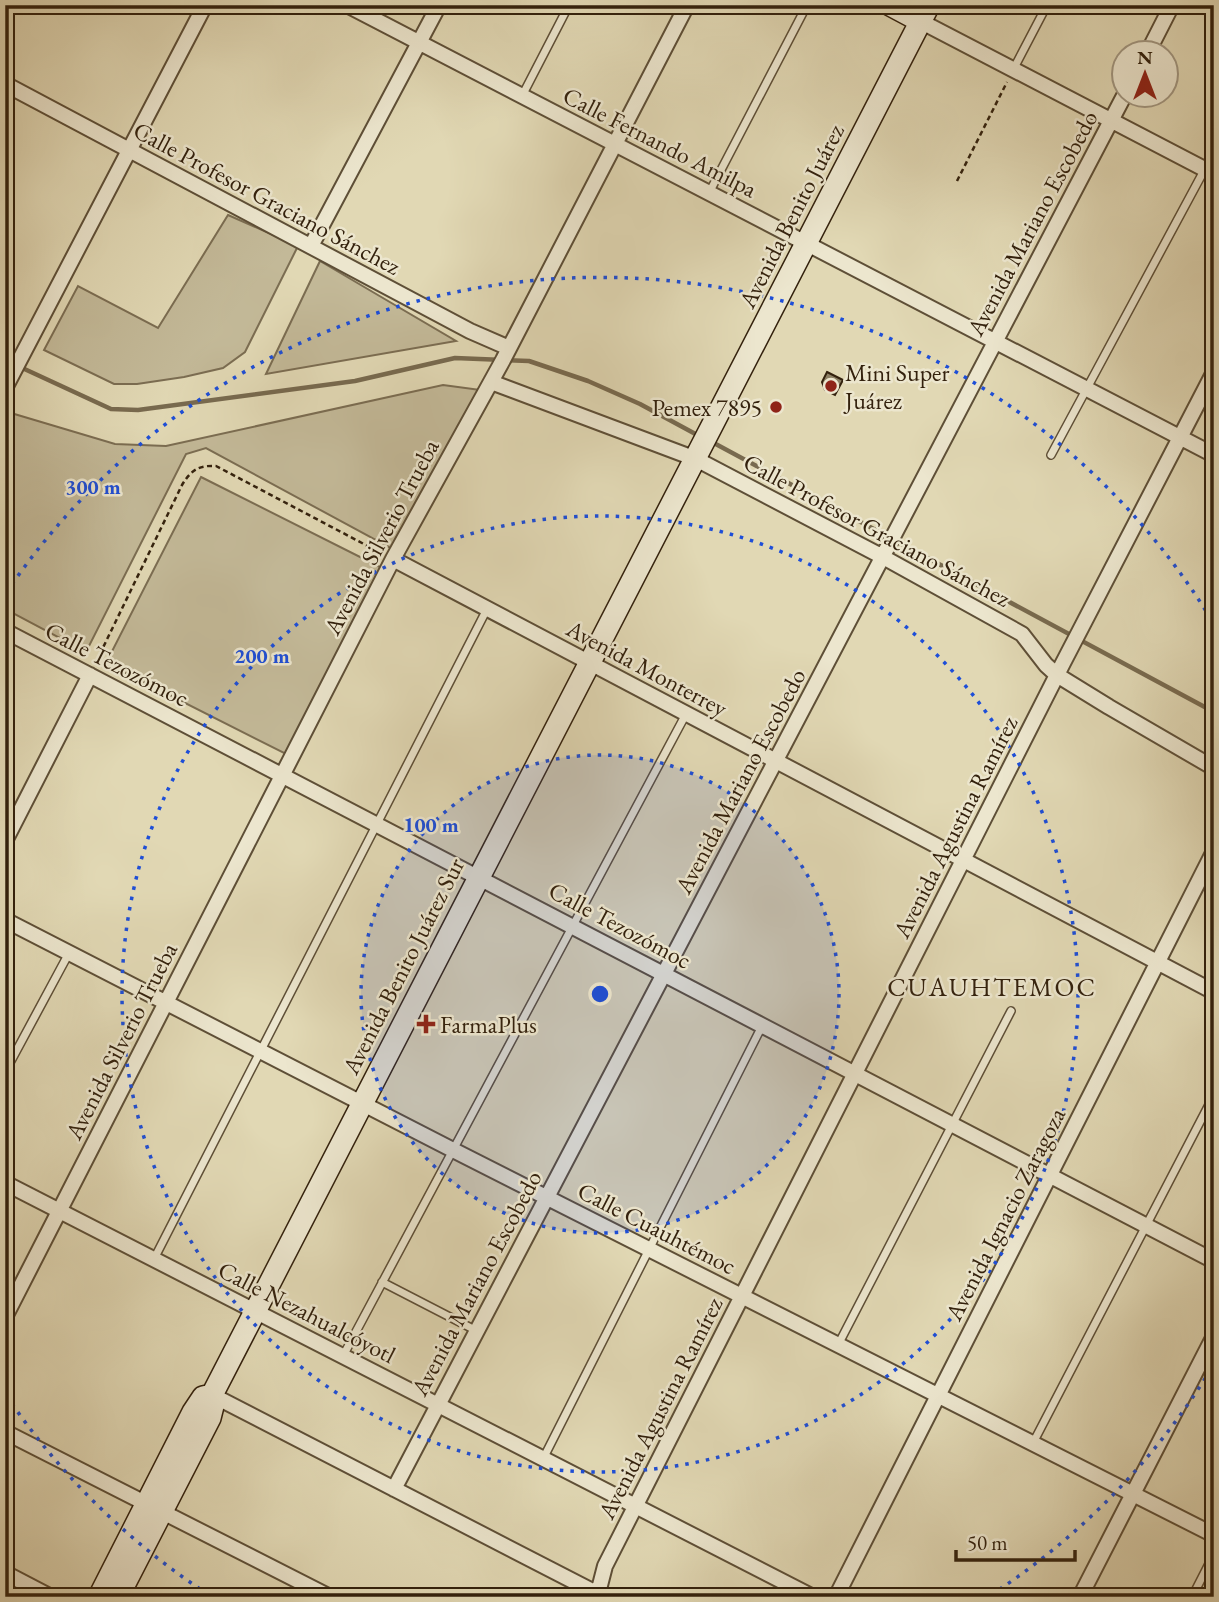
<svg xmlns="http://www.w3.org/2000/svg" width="1219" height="1602" viewBox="0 0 1219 1602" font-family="'EB Garamond',serif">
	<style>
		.green { fill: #c3b998; stroke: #7b6d52; stroke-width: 2 }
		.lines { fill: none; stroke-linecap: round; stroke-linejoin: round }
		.stream { stroke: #786a4f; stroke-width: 4.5 }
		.building { fill: #8d8064; stroke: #33210d; stroke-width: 2 }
		.lane-casing { stroke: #5e4f37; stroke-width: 10 }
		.street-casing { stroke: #5e4f37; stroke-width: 18 }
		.secondary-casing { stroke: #33210d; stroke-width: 24 }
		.path { stroke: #33210d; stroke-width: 2.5; stroke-dasharray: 5 3.5; stroke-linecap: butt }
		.lane { stroke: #ece6ce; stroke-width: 7 }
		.street { stroke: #ece6ce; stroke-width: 14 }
		.secondary { stroke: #ece6ce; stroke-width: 21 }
		.ring { fill: none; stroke: #1d4ed8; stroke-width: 3.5; stroke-dasharray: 3.5 7 }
		.poi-dot { fill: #8f2418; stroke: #ece6ce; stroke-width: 2.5 }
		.labels { text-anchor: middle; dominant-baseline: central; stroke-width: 5; stroke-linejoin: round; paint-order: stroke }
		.street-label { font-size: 24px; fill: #33210d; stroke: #ece6ce }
		.poi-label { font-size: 24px; fill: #33210d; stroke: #ece6ce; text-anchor: start }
		.neighbourhood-label { font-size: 26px; letter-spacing: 2px; fill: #33210d; stroke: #ece6ce }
		.centre { fill: #1d4ed8; stroke: #ece6ce; stroke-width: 3.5 }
		.ring-label { font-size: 21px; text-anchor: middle; font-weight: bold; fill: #1d4ed8; stroke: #ece6ce; stroke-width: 5; stroke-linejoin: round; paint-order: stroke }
	</style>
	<rect width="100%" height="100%" fill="#e1d8b4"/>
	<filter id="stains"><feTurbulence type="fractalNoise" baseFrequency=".00286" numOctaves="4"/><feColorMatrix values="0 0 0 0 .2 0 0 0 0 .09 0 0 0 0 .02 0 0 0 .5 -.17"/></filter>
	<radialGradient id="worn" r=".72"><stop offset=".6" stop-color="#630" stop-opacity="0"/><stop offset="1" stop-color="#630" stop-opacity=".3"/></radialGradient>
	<path class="green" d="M228 215 298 246 245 352 223 368 184 377 137 384H114L44 350 78 286 158 328Z
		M320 261 456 341 266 374Z
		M443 385 488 391 396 551 206 448 186 454 86 652 5 609V425L11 413 115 444 166 446Z
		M201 477 382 568 288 755 106 663Z"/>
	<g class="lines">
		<path class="stream" d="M5 360 111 409 138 410 355 381 455 358 529 361 588 381 640 404 701 437
			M712 442 1214 712"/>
	</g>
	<path class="building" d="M827 372 843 380 835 395 825 390 822 382Z"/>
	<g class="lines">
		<defs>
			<path id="lane" d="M1013 70 1047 5
				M522 96 569 5
				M709 193 807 5
				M1051 455 1214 152
				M5 1072 69 953
				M154 1259 487 609
				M382 1282 477 1331
				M838 1345 1011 1011
				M343 1356 686 714
				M1033 1443 1214 1095
				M543 1459 762 1026
				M1192 1597 1214 1554"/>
			<path id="street" d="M347 5 1214 455
				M920 21 1214 174
				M1148 52 1172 5
				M5 84 470 331 509 348
				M311 246 439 5
				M491 382 696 459 883 557 1022 634 1046 665 1057 675 1109 707 1214 768
				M5 388 205 5
				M393 559 1214 992
				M5 631 1214 1261
				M5 841 90 675
				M5 920 453 1150 1214 1535
				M5 1183 813 1597
				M5 1317 393 559 503 360 687 5
				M212 1395 604 1597
				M5 1432 330 1597
				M394 1489 1125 94
				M5 1573 51 1597
				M597 1597 605 1566 1063 663 1214 372
				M836 1597 1214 851
				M1080 1597 1214 1336"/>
			<path id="secondary" d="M890 5 920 21
				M212 1395 929 5
				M99 1597 193 1412 203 1397 212 1395
				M118 1597 210 1418 214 1402 212 1395"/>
		</defs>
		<use href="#lane" class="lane-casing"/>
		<use href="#street" class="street-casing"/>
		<use href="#secondary" class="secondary-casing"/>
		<path class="path" d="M957 181 1007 82
			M96 662 182 485C191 470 199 465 216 466L379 552"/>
		<use href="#lane" class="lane"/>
		<use href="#street" class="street"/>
		<use href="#secondary" class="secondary"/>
	</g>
	<circle cx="600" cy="994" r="239" fill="#1d4ed8" fill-opacity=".12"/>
	<g class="ring">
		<circle cx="600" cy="994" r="239"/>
		<circle cx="600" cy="994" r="478"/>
		<path d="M1211 1369A717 717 0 0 1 991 1595M209 1595A717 717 0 0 1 6 1395M6 593A717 717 0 0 1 1211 619"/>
	</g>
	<g class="poi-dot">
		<circle cx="831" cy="386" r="7"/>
		<circle cx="776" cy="407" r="7"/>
		<path d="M422.5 1013.5h7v7h7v7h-7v7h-7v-7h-7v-7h7z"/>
	</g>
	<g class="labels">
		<g class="street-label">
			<text transform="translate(660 142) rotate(27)">Calle Fernando Amilpa</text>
			<text transform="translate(267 198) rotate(28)">Calle Profesor Graciano Sánchez</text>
			<text transform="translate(791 216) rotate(-63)">Avenida Benito Juárez</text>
			<text transform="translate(1032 223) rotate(-62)">Avenida Mariano Escobedo</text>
			<text transform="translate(877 530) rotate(28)">Calle Profesor Graciano Sánchez</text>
			<text transform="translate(381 537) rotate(-62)">Avenida Silverio Trueba</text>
			<text transform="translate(117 664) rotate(27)">Calle Tezozómoc</text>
			<text transform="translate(647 668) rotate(28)">Avenida Monterrey</text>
			<text transform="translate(740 781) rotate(-62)">Avenida Mariano Escobedo</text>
			<text transform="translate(955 827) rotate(-63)">Avenida Agustina Ramírez</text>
			<text transform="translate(620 925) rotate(28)">Calle Tezozómoc</text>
			<text transform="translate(403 966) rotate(-63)">Avenida Benito Juárez Sur</text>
			<text transform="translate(121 1041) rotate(-63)">Avenida Silverio Trueba</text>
			<text transform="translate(1005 1214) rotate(-63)">Avenida Ignacio Zaragoza</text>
			<text transform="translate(657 1228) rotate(27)">Calle Cuauhtémoc</text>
			<text transform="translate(476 1283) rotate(-62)">Avenida Mariano Escobedo</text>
			<text transform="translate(307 1312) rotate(27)">Calle Nezahualcóyotl</text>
			<text transform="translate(660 1408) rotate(-63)">Avenida Agustina Ramírez</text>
		</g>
		<g class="poi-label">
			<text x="845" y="372">Mini Super<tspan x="845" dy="28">Juárez</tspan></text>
			<text x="762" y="407" text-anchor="end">Pemex 7895</text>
			<text x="440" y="1024">FarmaPlus</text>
		</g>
		<g class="neighbourhood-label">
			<text x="992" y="987">CUAUHTEMOC</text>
		</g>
	</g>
	<circle cx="600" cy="994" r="10" class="centre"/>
	<g class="ring-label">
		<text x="93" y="494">300 m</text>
		<text x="262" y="663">200 m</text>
		<text x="431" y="832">100 m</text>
	</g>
	<rect width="1219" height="1602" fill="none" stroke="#e1d8b4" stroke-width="28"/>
	<rect x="7" y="7" width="1205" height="1588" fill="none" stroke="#33210d" stroke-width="3.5"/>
	<rect x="14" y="14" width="1191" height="1574" fill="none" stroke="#33210d" stroke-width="2"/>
	<g transform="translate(1145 74)"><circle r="33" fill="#ece6ce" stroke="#a29781" stroke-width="2"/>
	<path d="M0-5L12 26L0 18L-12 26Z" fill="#8f2418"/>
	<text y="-10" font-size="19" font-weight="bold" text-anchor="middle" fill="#33210d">N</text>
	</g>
	<path d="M956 1550v10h119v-10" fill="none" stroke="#33210d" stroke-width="3.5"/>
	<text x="967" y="1550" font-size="21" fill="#33210d" stroke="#ece6ce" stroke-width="5" paint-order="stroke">50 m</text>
	<rect width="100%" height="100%" filter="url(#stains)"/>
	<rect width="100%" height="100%" fill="url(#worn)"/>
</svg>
